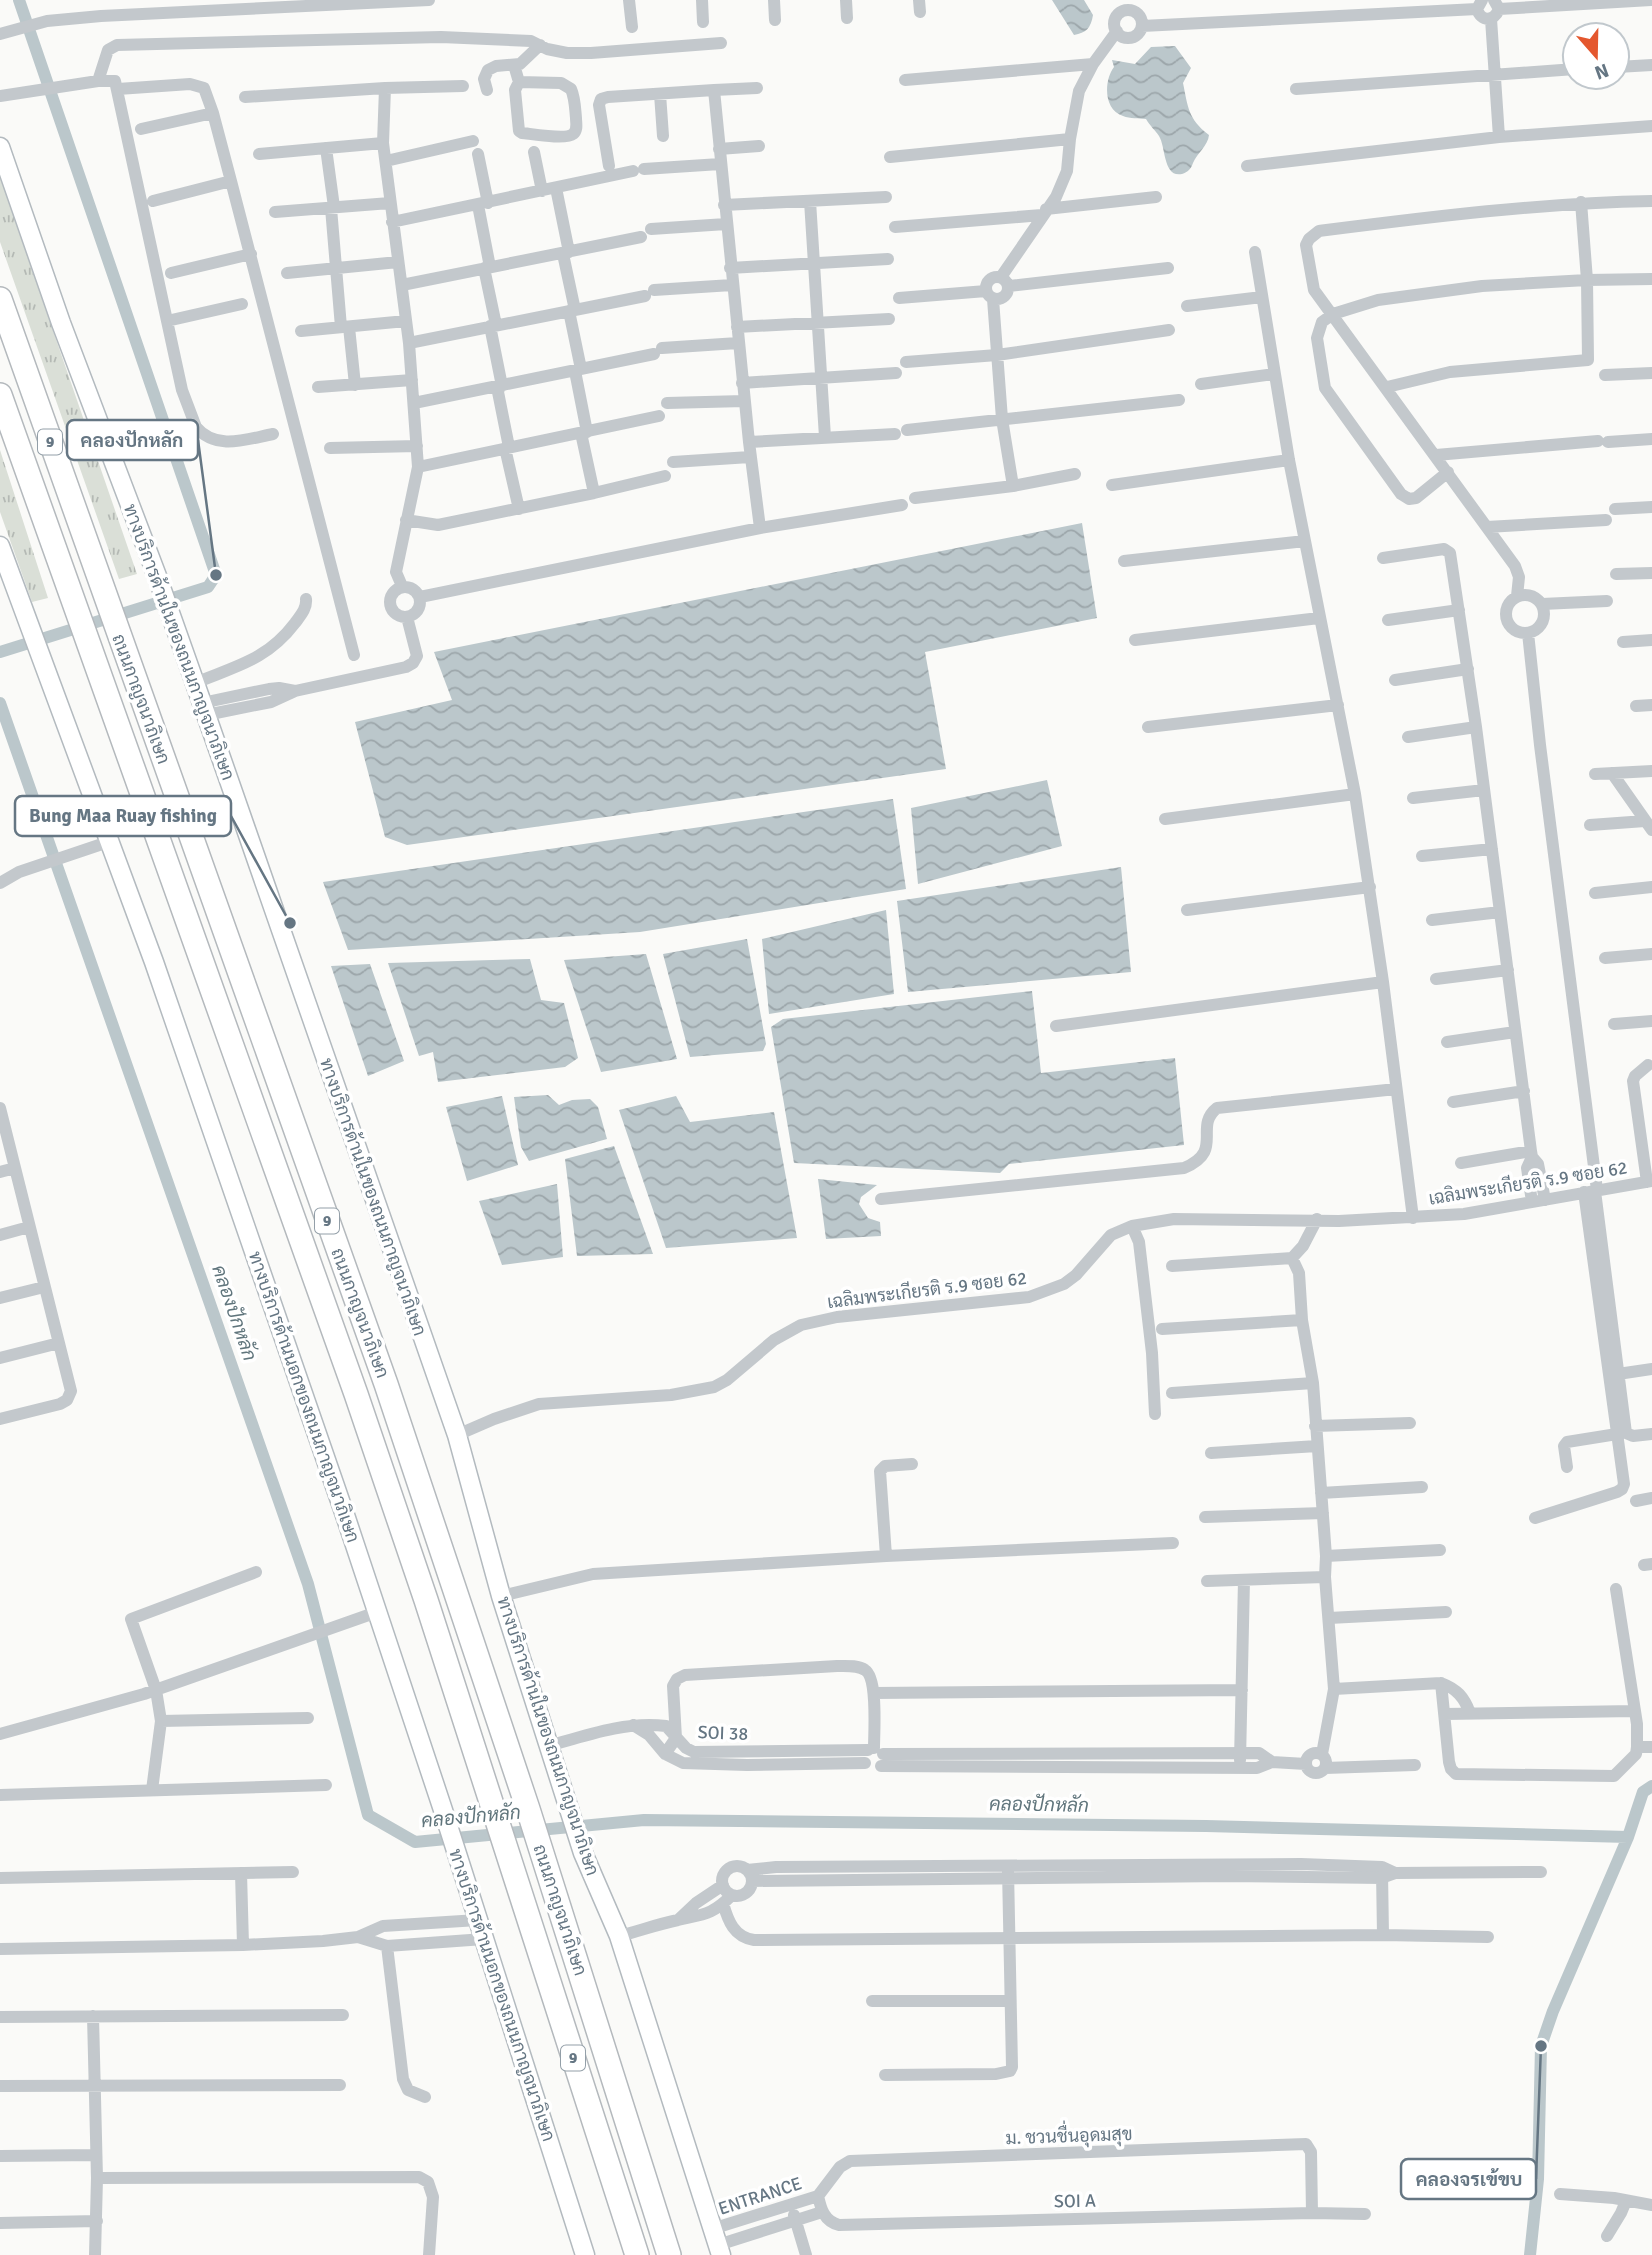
<svg xmlns="http://www.w3.org/2000/svg" width="1652" height="2255" viewBox="0 0 1652 2255" font-family="Signika,Sarabun,sans-serif">
	<style>
		.grass { fill: url(#grass-tufts) }
		.water { fill: url(#water-waves) }
		.lines { fill: none; stroke-linecap: round; stroke-linejoin: round }
		.canal { stroke: #bbc7cb; stroke-width: 12 }
		.secondary-casing { stroke: #b3babf; stroke-width: 21 }
		.motorway-casing { stroke: #b4b9bd; stroke-width: 26 }
		.minor { stroke: #c3c8cc; stroke-width: 12 }
		.secondary { stroke: #fff; stroke-width: 18 }
		.motorway { stroke: #fff; stroke-width: 23 }
		.labels { text-anchor: middle; dominant-baseline: central; stroke-width: 7; stroke-linejoin: round; paint-order: stroke }
		.shield { fill: #fff; stroke: #939fa8; stroke-width: 2 }
		.shield-label { font-size: 16px; font-weight: bold; fill: #657683 }
		.street-label { font-size: 18px; fill: #657683; stroke: #fff }
		.water-label { font-size: 19px; font-style: italic; fill: #60757c; stroke: #fff }
		.leader { fill: none; stroke: #657683; stroke-width: 2.5 }
		.callout-dot { fill: #657683; stroke: #fff; stroke-width: 2.5 }
		.callout { fill: #fff; stroke: #657683; stroke-width: 2.5 }
		.callout-label { font-size: 19px; text-anchor: middle; font-weight: bold; fill: #657683 }
	</style>
	<defs>
		<pattern id="grass-tufts" width="24" height="20" patternUnits="userSpaceOnUse" patternTransform="scale(1.75)"><rect width="24" height="20" fill="#dadfd7"/><path d="M3 7l-1-3M5 7V3M7 7l1-3M15 17l-1-3M17 17v-4M19 17l1-3" fill="none" stroke="#b4b9b4"/></pattern>
		<pattern id="water-waves" width="16" height="10" patternUnits="userSpaceOnUse" patternTransform="scale(1.75)"><rect width="16" height="10" fill="#bbc7cb"/><path d="M0 5q4-4 8 0t8 0" fill="none" stroke="#9ca6aa"/></pattern>
	</defs>
	<rect width="100%" height="100%" fill="#fafaf8"/>
	<path class="grass" d="M0 177 137 574 119 579 0 242Z
		M0 450 48 598 32 602 0 512Z"/>
	<path class="water" d="M1052 0H1084L1093 15C1091 28 1086 33 1074 35Z
		M1175 46 1191 68 1183 83C1188 107 1188 119 1209 135 1208 146 1197 153 1193 163 1191 169 1188 172 1182 174 1163 178 1166 147 1159 136 1155 130 1150 126 1146 119 1139 118 1130 119 1123 116 1103 110 1104 80 1114 67L1112 60 1135 64 1151 47Z
		M1082 523 1097 618 925 652 946 769 407 845 385 837 355 722 452 700 434 652Z
		M1047 780 1062 846 918 884 911 808Z
		M893 799 906 889 640 932 348 950 323 882Z
		M1121 867 1131 972 908 992 897 901Z
		M886 910 894 994 769 1014 762 939Z
		M747 939 766 1044 763 1051 690 1057 663 954Z
		M646 954 677 1059 601 1072 564 960Z
		M530 959 541 1000 564 1003 578 1058 565 1067 438 1082 433 1052 419 1056 388 963Z
		M370 964 404 1061 368 1076 331 966Z
		M1032 991 1041 1073 1175 1058 1184 1145 1009 1164 1000 1173 794 1163 771 1027 783 1019Z
		M548 1095 559 1105 572 1100 590 1099 598 1107 607 1139 529 1161 521 1147 514 1097Z
		M502 1096 518 1165 467 1181 446 1107Z
		M676 1096 690 1122 774 1112 797 1238 666 1248 619 1110Z
		M614 1146 653 1254 577 1256 565 1159Z
		M818 1179 877 1185 861 1197 859 1204 868 1218 880 1222 881 1236 826 1239Z
		M557 1184 563 1257 502 1265 479 1201Z"/>
	<g class="lines">
		<path class="canal" d="M0 652 208 587 216 575 19 0
			M0 703 308 1584 368 1815 415 1842 644 1820 1206 1826 1628 1837
			M1530 2255 1538 2179 1541 2046 1553 2011 1628 1837 1643 1792 1652 1786"/>
		<defs>
			<path id="secondary" d="M0 147 61 323 157 576 202 703 457 1435 501 1596 583 1853 619 1936 721 2255
				M0 546 154 962 346 1518 443 1810 585 2255"/>
			<path id="motorway" d="M0 299 386 1384 528 1809 669 2255
				M0 395 356 1394 426 1600 637 2255"/>
		</defs>
		<use href="#secondary" class="secondary-casing"/>
		<use href="#motorway" class="motorway-casing"/>
		<path class="minor" d="M629 0 632 27
			M702 0 703 22
			M774 0 775 20
			M846 0 847 18
			M919 0 920 12
			M1482 0 1477 9C1481 22 1494 22 1499 9L1494 0
			M1499 9 1651 0
			M1114 24a14 14 0 1 1 28 0a14 14 0 1 1-28 0Z
			M1491 19 1499 137
			M1142 26 1477 9
			M0 34 47 21 101 16 429 0
			M514 65 519 82 561 83 571 89C575 98 575 108 576 118 576 123 578 130 573 134 566 140 532 134 522 133L519 131 515 90 519 82
			M1617 67 1652 65
			M905 80 1093 64
			M98 81 108 50 117 45 441 37 531 41 547 49 567 53H591L721 43
			M118 89 190 84 204 88 213 113 231 181 354 655
			M1296 89 1575 69
			M487 90 484 79 488 70 496 66 520 64 540 45
			M714 90 757 88
			M660 94 663 136
			M0 96 98 81H115L182 390 196 427C216 451 247 439 273 434
			M245 97 385 88
			M141 129 213 113
			M326 148 334 207
			M719 149 759 146
			M534 152 542 191
			M259 154 383 143
			M478 154 488 203
			M890 157 1070 139
			M386 161 473 141
			M609 166 599 105 601 99 608 97 714 90 749 442 760 528
			M1247 166 1499 137 1652 126
			M644 169 720 164
			M556 188 569 252
			M153 201 231 181
			M810 201 825 437
			M478 205 490 267
			M724 205 886 197
			M331 208 341 327
			M1046 209 1156 197
			M275 212 390 203
			M392 222 633 171
			M895 227 1042 215
			M651 229 726 224
			M1255 252 1289 460 1355 794 1383 982 1413 1218
			M563 254 575 310
			M484 268 496 325
			M730 268 888 259
			M171 273 251 254
			M287 273 398 262
			M986 288a11 11 0 1 1 22 0a11 11 0 1 1-22 0Z
			M1001 277 1056 197 1067 171 1070 139 1079 91 1093 64 1117 31
			M402 285 641 237
			M1009 286 1168 268
			M654 290 732 285
			M899 298 986 291
			M993 299 1002 419 1013 486
			M1187 306 1262 297
			M569 311 581 369
			M167 321 242 304
			M490 326 502 386
			M349 327 355 385
			M737 327 889 319
			M301 331 406 321
			M409 343 645 296
			M662 348 738 343
			M906 362 997 355 1169 330
			M575 371 587 432
			M1605 375 1652 373
			M742 383 896 373
			M1201 384 1274 374
			M318 387 412 380
			M497 387 509 447
			M1387 387 1450 372 1588 360 1587 280 1581 202
			M414 403 654 354
			M667 403 744 401
			M907 430 1179 400
			M581 433 594 493
			M749 442 895 434
			M1608 442 1652 439
			M330 448 417 446
			M505 448 519 509
			M1436 455 1598 441
			M673 462 750 457
			M418 467 659 416
			M1448 472 1416 498 1409 499 1401 494 1325 388 1317 338 1322 322 1333 314 1378 300 1482 286 1587 280 1652 279
			M1112 485 1289 460
			M915 498 1013 486 1075 474
			M1615 509 1652 507
			M406 520 438 525 594 493 665 476
			M1487 527 1606 520
			M1383 558 1444 549 1450 553 1476 727 1531 1151 1532 1157 1538 1164 1545 1200
			M1124 561 1305 541
			M1616 574 1652 573
			M402 586 396 572 418 467 409 343 383 143 385 88 463 86
			M390 602a15 15 0 1 1 30 0a15 15 0 1 1-30 0Z
			M1506 614a19 19 0 1 1 38 0a19 19 0 1 1-38 0Z
			M1517 596 1519 577 1515 566 1314 290 1306 245 1309 239 1319 231C1430 217 1540 203 1652 201
			M420 597 760 528 902 505
			M1542 604 1607 601
			M1388 620 1459 610
			M1528 633 1540 745 1597 1190
			M1135 640 1319 618
			M1623 642 1652 640
			M1395 680 1468 669
			M195 683C236 666 267 660 295 623 300 616 307 609 306 599
			M202 703 269 689 279 688 295 691
			M1636 706 1652 705
			M206 715 271 702 295 691 406 667 413 663 417 656 407 617
			M1148 727 1338 705
			M1408 737 1476 727
			M1612 773 1652 830
			M1595 774 1652 771
			M1413 798 1484 790
			M1165 819 1355 794
			M1590 825 1645 821
			M1422 856 1492 849
			M0 883 19 872 111 841
			M1595 893 1652 887
			M1187 910 1370 887
			M1432 920 1500 912
			M1605 958 1652 954
			M1436 979 1508 970
			M1614 1024 1652 1021
			M1056 1026 1383 982
			M1447 1042 1515 1032
			M1453 1102 1524 1091
			M0 1108 71 1391 67 1400 60 1404 0 1419
			M1461 1163 1531 1151
			M0 1172 15 1168
			M1647 1182 1633 1081 1635 1076 1648 1065
			M1595 1191 1626 1433 1633 1436 1652 1434
			M881 1199 1184 1168C1225 1151 1193 1127 1217 1108L1396 1089
			M1532 1202 1527 1168 1532 1157
			M1132 1226 1139 1242 1152 1353 1155 1414
			M0 1235 29 1227
			M1292 1258 1303 1246 1317 1219
			M1172 1266 1292 1258 1299 1273 1302 1320 1313 1383 1326 1556 1325 1577 1334 1689 1322 1754
			M0 1298 44 1287
			M1162 1329 1302 1320
			M0 1358 59 1343
			M1618 1374 1652 1369
			M1172 1393 1313 1383
			M1315 1426 1410 1423
			M457 1435 494 1419 539 1404 671 1395 714 1387 727 1380 774 1340 801 1325 837 1317 1029 1297 1064 1284 1076 1275 1111 1235 1132 1226 1174 1219 1339 1221 1464 1214 1652 1181
			M1211 1453 1317 1446
			M1567 1467 1564 1446 1567 1442 1617 1434
			M1321 1493 1422 1487
			M1636 1501 1652 1498
			M1205 1517 1323 1513
			M1535 1518 1617 1492 1622 1489 1624 1484 1584 1192
			M886 1556 880 1471 885 1466 912 1464
			M1326 1556 1440 1550
			M1644 1565 1652 1564
			M1207 1581 1325 1577
			M501 1596 593 1574 886 1556 1173 1543
			M1329 1618 1446 1612
			M1441 1683 1449 1762 1451 1769 1456 1774 1614 1776 1636 1754 1637 1747V1724L1616 1589
			M1334 1689 1441 1683C1457 1689 1464 1697 1470 1713
			M874 1693 1242 1690
			M1445 1714 1634 1711
			M161 1721 308 1718
			M633 1725 649 1735 665 1754 683 1763 747 1765 865 1763
			M0 1734 144 1694 377 1612
			M549 1746C587 1735 626 1721 666 1726L686 1748 694 1752 868 1750
			M1637 1747H1652
			M1306 1763a10 10 0 1 1 20 0a10 10 0 1 1-20 0Z
			M665 1754 676 1738 673 1686 677 1679 685 1675 837 1666C846 1666 858 1665 865 1670 878 1678 874 1733 874 1748
			M883 1754 1259 1753 1272 1762
			M1240 1760 1244 1580
			M881 1766 1257 1768 1272 1762 1306 1764
			M1325 1768 1415 1765
			M152 1790 161 1721 156 1690 131 1619 256 1572
			M0 1795 326 1785
			M722 1881a15 15 0 1 1 30 0a15 15 0 1 1-30 0Z
			M747 1870 776 1867 1301 1864 1382 1867 1395 1873
			M1382 1872 1383 1935
			M241 1873 243 1945
			M0 1878 293 1872
			M752 1881 1226 1876 1381 1878 1395 1873 1541 1872
			M723 1903C728 1921 734 1937 754 1940L1383 1935 1488 1937
			M679 1919 696 1903 723 1885
			M619 1936C639 1931 658 1924 678 1920 704 1914 712 1915 732 1895
			M358 1937 387 1946 484 1939
			M387 1946 403 2079 408 2090 425 2097
			M0 1949 243 1945 323 1941 358 1937 383 1926 478 1920
			M872 2001H1010
			M93 2016 97 2178 95 2255
			M0 2017 343 2015
			M885 2075 996 2074 1010 2071 1012 2067 1008 1870
			M0 2086 340 2085
			M0 2156 96 2155
			M97 2178 419 2177 428 2182 433 2197 429 2255
			M1560 2194 1614 2198 1652 2205
			M1312 2213 1311 2152 1306 2144 850 2161 840 2167 818 2196C821 2209 824 2221 839 2225L1312 2213 1365 2214
			M794 2215 806 2255
			M0 2223 97 2221
			M712 2229 818 2196
			M1607 2236 1621 2213 1626 2201
			M718 2245 822 2212"/>
		<use href="#secondary" class="secondary"/>
		<use href="#motorway" class="motorway"/>
	</g>
	<g class="labels">
		<g class="shield">
			<rect x="38" y="429.5" width="24" height="25" rx="5"/>
			<rect x="315" y="1208.5" width="24" height="25" rx="5"/>
			<rect x="561" y="2045.5" width="24" height="25" rx="5"/>
		</g>
		<g class="shield-label">
			<text x="50" y="442">9</text>
			<text x="327" y="1221">9</text>
			<text x="573" y="2058">9</text>
		</g>
		<g class="street-label">
			<text transform="translate(179 642) rotate(70)">ทางบริการด้านในของถนนกาญจนาภิเษก</text>
			<text transform="translate(141 699) rotate(70)">ถนนกาญจนาภิเษก</text>
			<text transform="translate(1528 1183) rotate(-9)">เฉลิมพระเกียรติ ร.9 ซอย 62</text>
			<text transform="translate(373 1197) rotate(71)">ทางบริการด้านในของถนนกาญจนาภิเษก</text>
			<text transform="translate(927 1290) rotate(-7)">เฉลิมพระเกียรติ ร.9 ซอย 62</text>
			<text transform="translate(360 1313) rotate(70)">ถนนกาญจนาภิเษก</text>
			<text transform="translate(304 1397) rotate(71)">ทางบริการด้านนอกของถนนกาญจนาภิเษก</text>
			<text transform="translate(723 1733) rotate(2)">SOI 38</text>
			<text transform="translate(548 1736) rotate(72)">ทางบริการด้านในของถนนกาญจนาภิเษก</text>
			<text transform="translate(560 1910) rotate(72)">ถนนกาญจนาภิเษก</text>
			<text transform="translate(502 1995) rotate(72)">ทางบริการด้านนอกของถนนกาญจนาภิเษก</text>
			<text transform="translate(1069 2136) rotate(-2)">ม. ชวนชื่นอุดมสุข</text>
			<text transform="translate(760 2196) rotate(-18)">ENTRANCE</text>
			<text transform="translate(1075 2201) rotate(-1)">SOI A</text>
		</g>
		<g class="water-label">
			<text transform="translate(234 1313) rotate(71)">คลองปักหลัก</text>
			<text transform="translate(1039 1805) rotate(1)">คลองปักหลัก</text>
			<text transform="translate(471 1817) rotate(-5)">คลองปักหลัก</text>
		</g>
	</g>
	<path class="leader" d="M216 575L198 440M290 923L231 816M1541 2046L1536 2179"/>
	<g class="callout-dot">
		<circle cx="216" cy="575" r="7"/>
		<circle cx="290" cy="923" r="7"/>
		<circle cx="1541" cy="2046" r="7"/>
	</g>
	<g class="callout">
		<rect x="67" y="420" width="131" height="40" rx="7"/>
		<rect x="15" y="796" width="216" height="40" rx="7"/>
		<rect x="1401" y="2159" width="135" height="40" rx="7"/>
	</g>
	<g class="callout-label">
		<text x="132" y="447">คลองปักหลัก</text>
		<text x="123" y="822">Bung Maa Ruay fishing</text>
		<text x="1469" y="2186">คลองจรเข้ขบ</text>
	</g>
	<g transform="translate(1596 56) rotate(160)"><circle r="33" fill="#ffffff" stroke="#c1c8cd" stroke-width="2"/>
	<path d="M0-5L12 26L0 18L-12 26Z" fill="#e4572e"/>
	<text y="-10" font-size="19" font-weight="bold" text-anchor="middle" fill="#657683">N</text>
	</g>
</svg>
